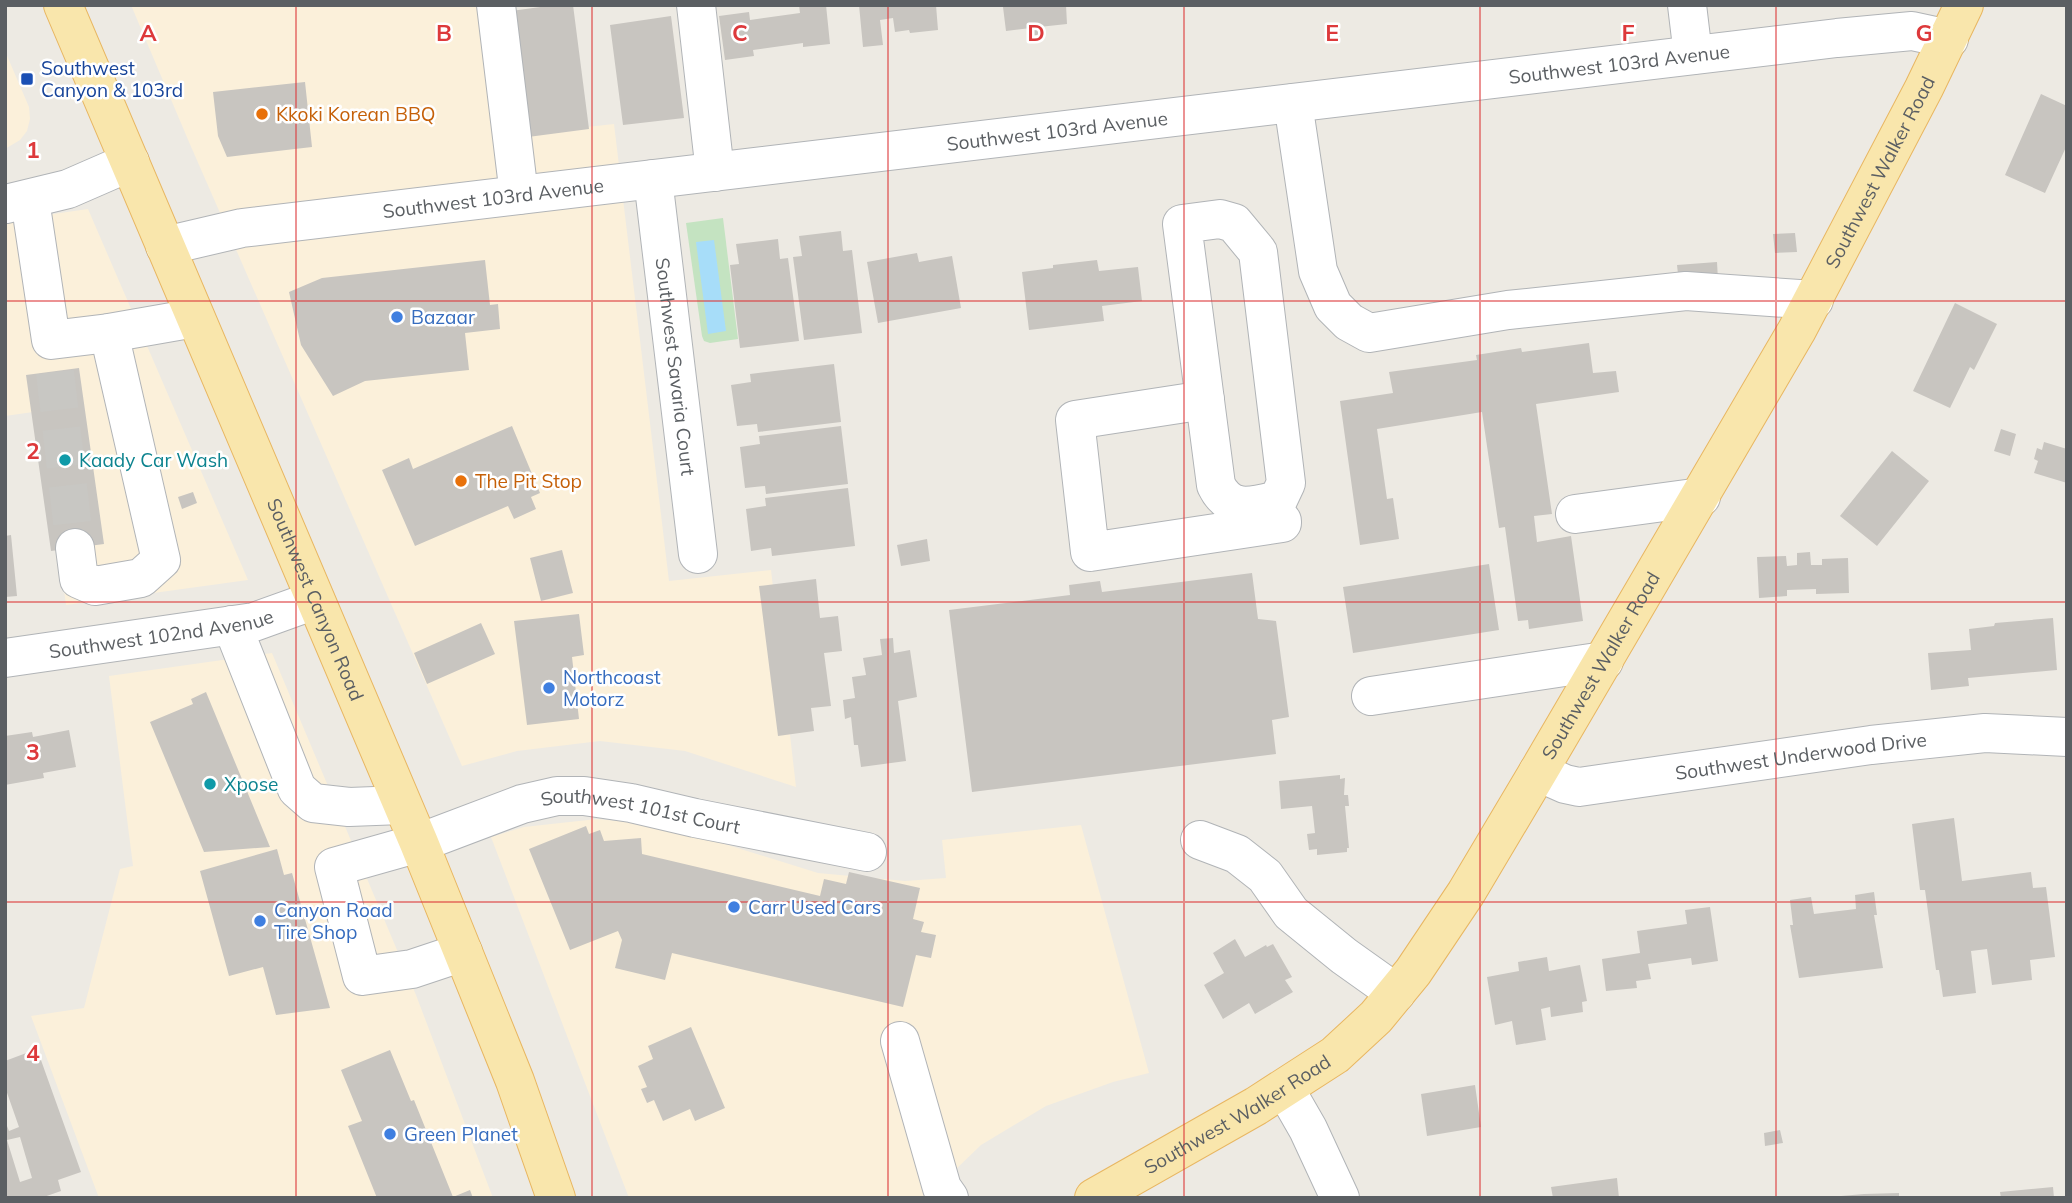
<svg xmlns="http://www.w3.org/2000/svg" width="2072" height="1203" viewBox="0 0 2072 1203" font-family="Mulish,sans-serif">
	<style>
		.commercial { fill: #fbf0da }
		.green { fill: #c4e3c1 }
		.water { fill: #a7ddf9 }
		.building { fill: #c8c5c0; fill-rule: evenodd }
		.lines { fill: none; stroke-linecap: round; stroke-linejoin: round }
		.minor-tunnel { stroke: #c8c7c3; stroke-width: 38; stroke-dasharray: 38 19; stroke-linecap: butt }
		.minor-casing { stroke: #b1b4b7; stroke-width: 40 }
		.major-casing { stroke: #e8b661; stroke-width: 40 }
		.minor { stroke: #fff; stroke-width: 38 }
		.major { stroke: #f9e6ac; stroke-width: 38 }
		.grid { fill: none; stroke: #dd393b; stroke-width: 2; stroke-opacity: 0.55 }
		.transit-dot { fill: #1a4fb4; stroke: #fff; stroke-width: 2.5 }
		.food-dot { fill: #e8710a; stroke: #fff; stroke-width: 2.5 }
		.shop-dot { fill: #3f7fe0; stroke: #fff; stroke-width: 2.5 }
		.culture-dot { fill: #0f9aa8; stroke: #fff; stroke-width: 2.5 }
		.labels { text-anchor: middle; dominant-baseline: central; stroke-width: 5; stroke-linejoin: round; paint-order: stroke }
		.street-label { font-size: 19px; fill: #5b5f63; stroke: #fff }
		.transit-label { font-size: 19px; fill: #164399; stroke: #fff; text-anchor: start }
		.food-label { font-size: 19px; fill: #c56008; stroke: #fff; text-anchor: start }
		.shop-label { font-size: 19px; fill: #366cbe; stroke: #fff; text-anchor: start }
		.culture-label { font-size: 19px; fill: #0d838f; stroke: #fff; text-anchor: start }
		.grid-label { font-size: 23px; text-anchor: middle; font-weight: bold; fill: #dd393b; stroke: #fff; stroke-width: 5; stroke-linejoin: round; paint-order: stroke }
	</style>
	<rect width="100%" height="100%" fill="#edeae3"/>
	<path class="commercial" d="M131 5H509L523 134 614 124 669 581 771 570 796 787 685 751 600 741 517 751 462 766 189 142Z
		M5 51 29 107 30 119 27 131 20 140 5 149Z
		M88 209 248 580 66 605 40 411 5 416V221Z
		M272 653 416 995 493 1198H99L31 1016 84 1008 120 869 133 866 109 676Z
		M597 819 667 826 818 873 905 881 946 878 942 840 1081 825 1149 1073 1113 1082 1046 1106 981 1145 926 1198H629L491 837 524 827Z"/>
	<path class="green" d="M723 218 738 339 710 343 704 341 702 336 686 223Z"/>
	<path class="water" d="M714 240 726 331 708 334 696 242Z"/>
	<path class="building" d="M555 5H573L589 129 528 137 511 11Z
		M799 5H826L830 44 803 47V43L753 50 754 56 725 60 719 16 749 12 750 20 800 13Z
		M859 5H936L938 30 910 33 909 30 895 32 893 18 880 20 883 45 863 47Z
		M1018 5H1066L1067 24 1039 27 1040 35H1031V28L1006 31 1003 7Z
		M671 16 684 118 623 125 610 25Z
		M305 82 312 147 227 157 218 136 213 92Z
		M2041 94 2067 106V145L2045 193 2005 175Z
		M841 231 843 251 852 250 862 333 804 340 793 257 802 256 799 236Z
		M1795 233 1797 252 1775 253 1773 234Z
		M778 239 780 259 788 258 799 341 740 348 730 265 739 264 736 244Z
		M917 253 919 262 952 256 961 308 878 323 867 262Z
		M485 260 490 305 498 304 500 329 465 333 469 370 365 381 333 396 301 345 289 292 322 278Z
		M1097 260 1099 271 1138 267 1142 301 1102 306 1104 321 1029 330 1022 272 1053 268V265Z
		M1717 262 1718 280 1679 283 1677 265Z
		M1955 303 1997 324 1974 370 1970 367 1950 408 1913 391Z
		M1589 343 1593 373 1616 371 1619 392 1536 404 1552 514 1534 516 1537 542 1571 536 1583 621 1529 629 1528 620 1518 621 1505 527 1499 528 1482 412 1377 429 1387 499 1393 498 1399 539 1360 545 1340 401 1393 393 1389 372 1477 360 1476 355 1521 348 1522 352Z
		M834 364 841 422 758 432 757 424 737 426 731 385 751 382 750 374Z
		M79 368 104 544 51 551 26 375Z
		M512 426 540 493 531 497 536 509 514 519 508 506 415 546 382 470 409 458 413 469Z
		M841 426 848 484 766 494 765 486 745 488 740 447 760 444 759 436Z
		M2001 429 2016 434 2010 456 1994 451Z
		M2044 442 2067 449V483L2034 473 2038 461 2034 459 2037 448 2042 450Z
		M1892 451 1929 481 1877 546 1840 516Z
		M848 488 855 546 772 556 771 548 751 551 746 509 766 506 765 498Z
		M193 492 197 503 182 509 178 497Z
		M11 535 17 596 5 597V536Z
		M927 539 930 561 901 566 897 545Z
		M562 550 573 593 541 601 530 558Z
		M1810 552 1811 565H1822V559L1848 558 1849 593 1816 594V589L1787 590V596L1759 598 1757 557 1786 556 1787 566 1797 565V553Z
		M1489 564 1499 630 1353 653 1343 587Z
		M1252 573 1258 619 1276 621 1289 717 1272 720 1276 754 972 792 949 610 1070 595 1069 585 1100 581 1102 592Z
		M816 579 820 618 838 616 842 651 824 653 831 706 811 708 814 731 778 736 759 586Z
		M579 614 584 655 572 657 579 719 527 725 514 621Z
		M2053 618 2057 670 1968 678 1969 686 1931 690 1928 653 1971 650 1969 629 1994 626 1995 623Z
		M481 623 495 654 427 684 414 653Z
		M893 638 894 653 910 650 917 697 898 701 906 761 861 767 858 745H854L851 717 845 719 843 700 855 698 852 677 866 675 863 658 882 655 880 639Z
		M206 692 270 847 204 852 150 722 193 704 191 699Z
		M69 730 76 767 43 773 44 778 5 785V736L32 732 33 737Z
		M1340 775V779L1345 778 1344 795H1348L1349 806H1345L1349 848H1347V852L1317 855V849L1309 850 1307 834 1315 833 1312 806 1281 809 1279 781Z
		M1954 818 1962 881 2031 872 2033 888 2046 887 2055 957 2030 960 2032 980 1992 985 1987 949 1971 951 1976 993 1943 997 1939 970H1936L1925 890H1920L1912 824Z
		M586 826 589 834 600 830 604 841 641 838 642 854 820 896 824 879 846 884 849 872 920 888 913 919 924 922 921 932 936 935 931 958 916 955 903 1007 672 953 665 980 615 968 622 940 618 931 570 950 529 849Z
		M277 849 284 875 292 873 330 1008 276 1015 263 967 229 976 200 871Z
		M1874 892 1877 915H1874L1883 968 1799 978 1790 925H1793L1790 900 1811 897 1814 914 1856 909 1855 895Z
		M1710 907 1718 961 1692 965 1691 958 1648 964 1651 979 1636 981 1637 988 1606 991 1602 959 1640 953 1637 931 1687 924 1685 910Z
		M1235 939 1245 957 1266 945 1267 947 1273 944 1292 977 1285 980 1293 992 1255 1014 1249 1003 1223 1019 1204 985 1224 973 1213 953Z
		M1547 957 1549 971 1580 965 1587 1001 1582 1002 1583 1012 1551 1017 1550 1007 1541 1009 1546 1040 1516 1045 1512 1021 1495 1025 1487 977 1519 971 1518 962Z
		M691 1027 725 1108 695 1121 690 1109 663 1121 654 1100 647 1103 641 1089 647 1087 638 1066 653 1059 648 1046Z
		M37 1049 81 1172 58 1180 61 1191 41 1198H5V1121L9 1131 19 1127 5 1087V1061ZM20 1137 32 1178 20 1182 7 1140Z
		M390 1050 411 1101 414 1100 453 1197 470 1190 473 1198H377L348 1126 362 1121 341 1070Z
		M1475 1085 1481 1127 1427 1136 1421 1094Z
		M1780 1130 1783 1143 1765 1146 1764 1133Z
		M1617 1178 1619 1198H1553L1551 1187Z
		M2053 1187 2054 1198H2001L2000 1192Z
		M1899 1193V1198H1841V1196L1864 1194Z"/>
	<g class="lines">
		<path class="minor-tunnel" d="M55 372 75 548"/>
		<defs>
			<g id="minor">
				<path d="M496 5 519 195"/>
				<path d="M696 5 715 172"/>
				<path d="M1687 5 1693 55"/>
				<path d="M1293 103 1318 271 1333 306 1349 322 1369 333 1508 310 1686 291 1814 300"/>
				<path id="s1" d="M653 179 698 554"/>
				<path d="M30 200 51 340 109 333 195 318"/>
				<path d="M6 204 68 189 130 162"/>
				<path d="M1220 219 1234 223 1258 252 1286 483 1278 500C1253 506 1230 514 1216 485L1182 224Z"/>
				<path id="s2" d="M165 246 242 228 1837 38 1912 31 1949 39"/>
				<path d="M1205 400 1075 420 1090 552 1282 523V521"/>
				<path d="M1575 514 1701 497"/>
				<path d="M75 548 79 579 95 586 141 578 161 560 109 333"/>
				<path d="M232 625 297 789 313 803 349 807 402 805"/>
				<path id="s3" d="M5 658 254 622 315 600"/>
				<path d="M1371 696 1604 661"/>
				<path id="s4" d="M1538 772 1565 784 1579 787 1871 745 1985 733 2067 737"/>
				<path d="M1200 840 1237 854 1265 876 1291 913 1344 956 1396 993"/>
				<path id="s5" d="M463 952 412 969 362 976 334 867 419 843 522 804 557 796H584L631 803 695 818 867 852"/>
				<path d="M900 1041 942 1188 949 1198"/>
				<path d="M1285 1089 1308 1129 1340 1198"/>
			</g>
			<g id="major">
				<path id="s6" d="M63 5 419 843 515 1081 556 1198"/>
				<path id="s7" d="M1094 1198 1256 1106 1335 1055 1376 1017 1413 972 1466 893 1538 772 1797 330 1924 88 1964 5"/>
			</g>
		</defs>
		<use href="#minor" class="minor-casing"/>
		<use href="#major" class="major-casing"/>
		<use href="#minor" class="minor"/>
		<use href="#major" class="major"/>
	</g>
	<path class="grid" d="M296 5V1198M592 5V1198M888 5V1198M1184 5V1198M1480 5V1198M1776 5V1198M5 301H2067M5 602H2067M5 902H2067"/>
	<rect class="transit-dot" x="20" y="72" width="14" height="14" rx="3.5"/>
	<g class="food-dot">
		<circle cx="262" cy="114" r="7"/>
		<circle cx="461" cy="481" r="7"/>
	</g>
	<g class="shop-dot">
		<circle cx="397" cy="317" r="7"/>
		<circle cx="549" cy="688" r="7"/>
		<circle cx="734" cy="907" r="7"/>
		<circle cx="260" cy="921" r="7"/>
		<circle cx="390" cy="1134" r="7"/>
	</g>
	<g class="culture-dot">
		<circle cx="65" cy="460" r="7"/>
		<circle cx="210" cy="784" r="7"/>
	</g>
	<g class="labels">
		<g class="street-label">
			<text stroke="none"><textPath href="#s2" startOffset="1466">Southwest 103rd Avenue</textPath></text>
			<text stroke="none"><textPath href="#s2" startOffset="900">Southwest 103rd Avenue</textPath></text>
			<text stroke="none"><textPath href="#s7" startOffset="1321">Southwest Walker Road</textPath></text>
			<text stroke="none"><textPath href="#s2" startOffset="332">Southwest 103rd Avenue</textPath></text>
			<text stroke="none"><textPath href="#s1" startOffset="189">Southwest Savaria Court</textPath></text>
			<text stroke="none"><textPath href="#s6" startOffset="646">Southwest Canyon Road</textPath></text>
			<text stroke="none"><textPath href="#s3" startOffset="158">Southwest 102nd Avenue</textPath></text>
			<text stroke="none"><textPath href="#s7" startOffset="754">Southwest Walker Road</textPath></text>
			<text stroke="none"><textPath href="#s4" startOffset="268">Southwest Underwood Drive</textPath></text>
			<text stroke="none"><textPath href="#s5" startOffset="536">Southwest 101st Court</textPath></text>
			<text stroke="none"><textPath href="#s7" startOffset="166">Southwest Walker Road</textPath></text>
		</g>
		<g class="transit-label">
			<text x="41" y="68">Southwest<tspan x="41" dy="22">Canyon &amp; 103rd</tspan></text>
		</g>
		<g class="food-label">
			<text x="276" y="114">Kkoki Korean BBQ</text>
			<text x="475" y="481">The Pit Stop</text>
		</g>
		<g class="shop-label">
			<text x="411" y="317">Bazaar</text>
			<text x="563" y="677">Northcoast<tspan x="563" dy="22">Motorz</tspan></text>
			<text x="748" y="907">Carr Used Cars</text>
			<text x="274" y="910">Canyon Road<tspan x="274" dy="22">Tire Shop</tspan></text>
			<text x="404" y="1134">Green Planet</text>
		</g>
		<g class="culture-label">
			<text x="79" y="460">Kaady Car Wash</text>
			<text x="224" y="784">Xpose</text>
		</g>
	</g>
	<g class="grid-label">
		<text x="148" y="41">A</text>
		<text x="444" y="41">B</text>
		<text x="740" y="41">C</text>
		<text x="1036" y="41">D</text>
		<text x="1332" y="41">E</text>
		<text x="1628" y="41">F</text>
		<text x="1924" y="41">G</text>
		<text x="33" y="158">1</text>
		<text x="33" y="459">2</text>
		<text x="33" y="760">3</text>
		<text x="33" y="1061">4</text>
	</g>
	<rect width="2072" height="1203" fill="none" stroke="#5b5f63" stroke-width="14"/>
</svg>
